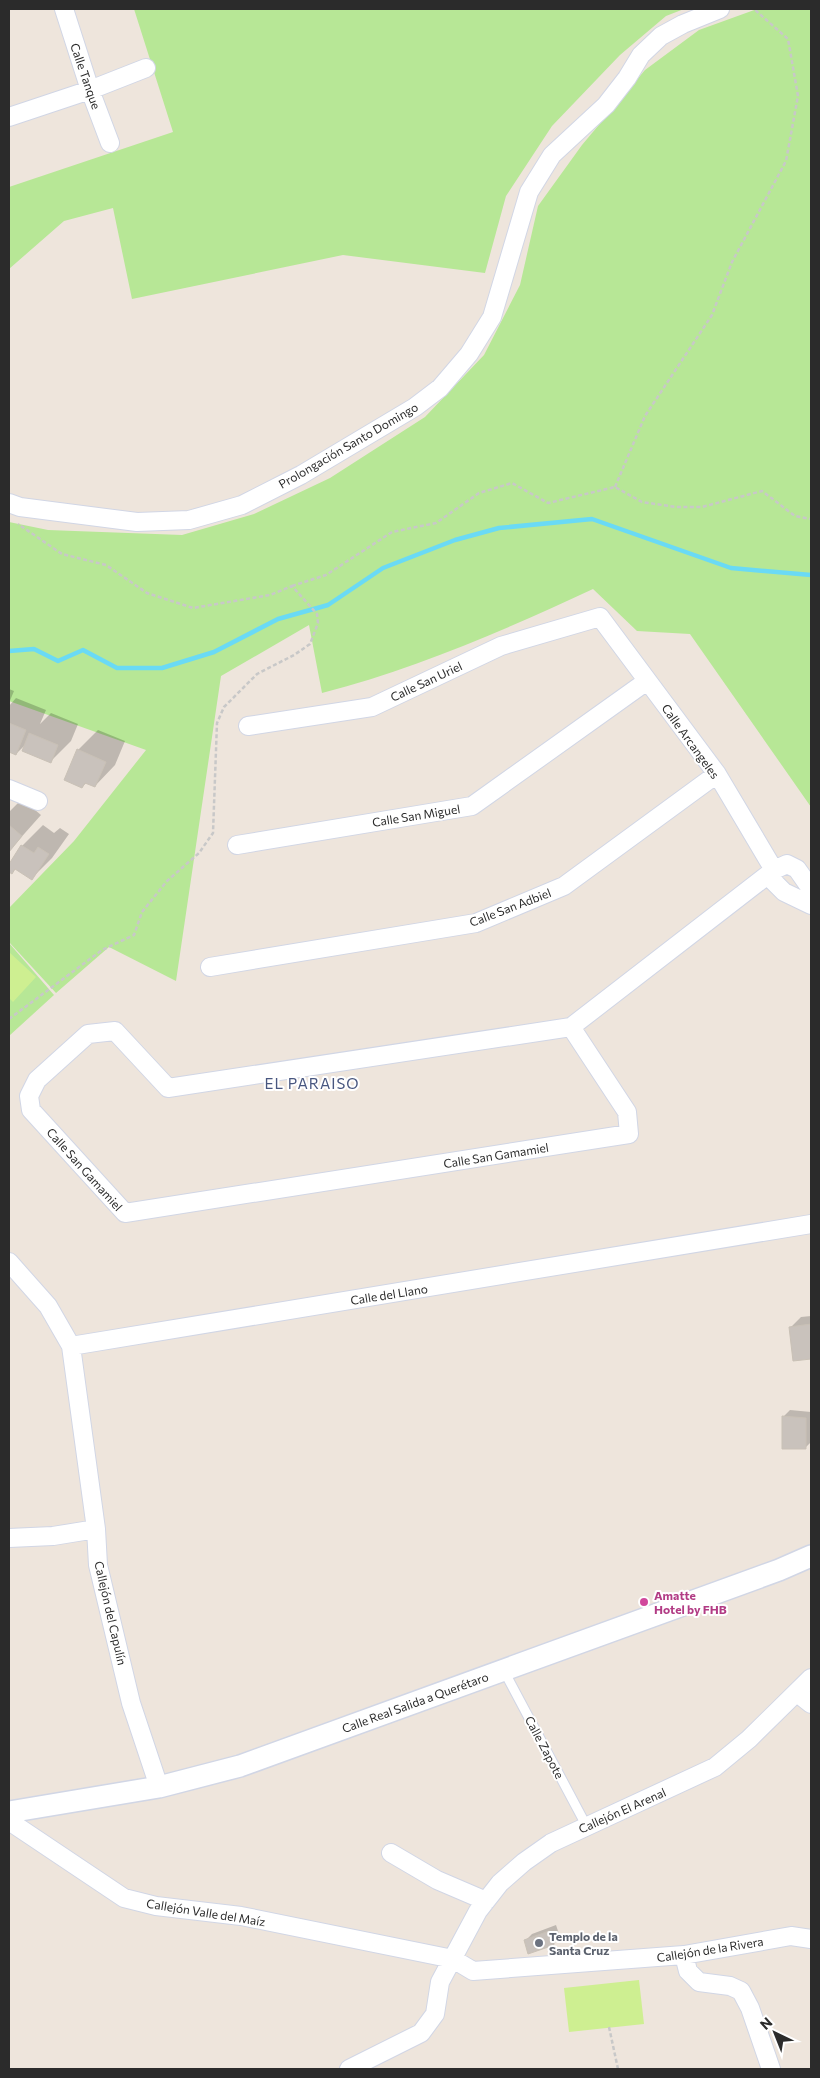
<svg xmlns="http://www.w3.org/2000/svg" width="820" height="2078" viewBox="0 0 820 2078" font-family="Commissioner,sans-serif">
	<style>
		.green { fill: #b7e796 }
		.pitch { fill: #ceef91 }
		.shadow { fill: #0003 }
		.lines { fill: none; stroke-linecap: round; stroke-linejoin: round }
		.stream { stroke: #6adaf5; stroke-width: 4.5 }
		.building { fill: #c9c2bc; stroke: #c9c1b6 }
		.service-casing { stroke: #d1d6e5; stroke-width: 11 }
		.minor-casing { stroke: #d1d6e5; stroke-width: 20 }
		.tertiary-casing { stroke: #d1d6e5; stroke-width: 24 }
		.path { stroke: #c8c8c8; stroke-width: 2.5; stroke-dasharray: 4 2.5; stroke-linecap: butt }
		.service { stroke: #fff; stroke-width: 9 }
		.minor { stroke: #fff; stroke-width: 18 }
		.tertiary { stroke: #fff; stroke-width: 21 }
		.hotel-dot { fill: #d1479c; stroke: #fff; stroke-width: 2 }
		.worship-dot { fill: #6b7280; stroke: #fff; stroke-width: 2 }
		.labels { text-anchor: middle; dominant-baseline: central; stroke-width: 4; stroke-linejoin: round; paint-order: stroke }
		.street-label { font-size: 12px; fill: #2b2b2b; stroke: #fff }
		.hotel-label { font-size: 12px; font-weight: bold; fill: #b23c85; stroke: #fff; text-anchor: start }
		.worship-label { font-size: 12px; font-weight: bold; fill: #5b616d; stroke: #fff; text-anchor: start }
		.quarter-label { font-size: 15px; letter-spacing: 1px; fill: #48567f; stroke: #fff }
	</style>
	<rect width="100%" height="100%" fill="#eee5dc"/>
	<path class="green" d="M134 9H684L666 16 620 55 552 126 506 196 485 273 343 255 132 299 113 208 64 221 9 269V187L173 132Z
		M757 9H811V807L690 634 637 631 593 589C505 630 415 669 322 693L309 625 221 676 176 981 109 947 56 993 9 942V908L74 841 146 750 9 701V522L48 530 182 535 254 514 330 478 425 417 484 355 520 285 538 206 582 145 645 70 699 30Z
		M9 943 54 995 9 1036Z"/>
	<path class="pitch" d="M9 952 36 977 13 1002 9 998Z
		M639 1980 644 2024 569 2032 564 1988Z"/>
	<path class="shadow" d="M9 689 14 691 9 703Z
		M16 698 46 710 40 724 51 713 78 724 71 741 51 761 27 743 16 754 9 751V706Z
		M98 730 125 741 115 765 95 786 87 782 82 787 78 750Z
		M22 799 41 815 9 851V812Z
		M43 825 54 833 60 828 69 834 52 858 32 878 16 868 12 872 9 870V866L22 846Z
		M811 1316V1358L794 1360 790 1328 801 1317Z
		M790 1410 811 1412V1442L805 1448 783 1417Z
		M556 1925 560 1937 554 1944 525 1941 532 1934Z"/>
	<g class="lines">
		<path class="stream" d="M9 651 34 649 58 661 83 650 117 668H162L214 652 278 619 328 605 383 568 455 540 499 528 592 519 731 568 811 575"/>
	</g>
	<path class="building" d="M9 723 26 730 16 755 9 752Z
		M29 733 58 745 51 763 22 751Z
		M77 749 106 762 95 787 85 783 82 788 64 780Z
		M9 825 22 836 9 852Z
		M21 845 34 853 38 847 49 854 32 880 15 869 12 874 9 872V864Z
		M811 1324V1359L793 1361 789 1327Z
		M782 1416 806 1418V1449H782Z
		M549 1931 554 1945 528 1954 524 1940Z"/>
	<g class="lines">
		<defs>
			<path id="service" d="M504 1671 586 1825"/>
			<path id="minor" d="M64 9 90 90 110 143
				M9 117 90 90 146 68
				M9 503 20 507 137 522 189 520 242 505 301 475 415 407 440 388 469 354 492 317 529 192 552 155 606 105 627 78 641 55 661 36 683 24 720 9
				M248 726 372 707 501 646 600 617 717 774 774 870 773 881 784 892 811 905
				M9 789 38 801
				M237 845 472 806 647 681
				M210 967 476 923 564 886 717 774
				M571 1027 627 1112 629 1134 125 1213 31 1110 29 1096 37 1080 88 1034 115 1031 168 1088 571 1027 774 870 787 864 797 869 811 889
				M9 1262 48 1306 71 1346 96 1529 98 1565 131 1703 159 1787
				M71 1346 811 1224
				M9 1538 53 1536 96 1529
				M797 1693 811 1704
				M9 1821 124 1898 156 1906 241 1916 453 1959 473 1971 684 1955 791 1936 811 1939
				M391 1853 437 1880 486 1901
				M684 1955 688 1971 699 1982 730 1986 741 1991 750 2008 771 2069
				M349 2069 421 2033 435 2014 440 1982 478 1911 500 1883 524 1862 551 1843 715 1767 749 1739 811 1678"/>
			<path id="tertiary" d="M9 1812 159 1787 240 1766 779 1570 811 1556"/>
		</defs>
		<use href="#service" class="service-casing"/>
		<use href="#minor" class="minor-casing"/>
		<use href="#tertiary" class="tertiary-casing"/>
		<path class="path" d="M615 487 645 416 712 315 732 262 786 161 798 96 788 39 754 9
			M292 586 326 575 392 532 436 523 479 493 512 483 548 503 615 487 642 502 676 507H702L762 491 795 516 811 519
			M9 1019 102 950 134 935 142 912 167 881 199 853 213 833 217 723 224 707 257 674 294 655 310 644 318 623 317 614 292 586 270 595 193 608 147 593 106 565 62 554 18 524
			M609 2027 618 2069"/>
		<use href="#service" class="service"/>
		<use href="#minor" class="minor"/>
		<use href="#tertiary" class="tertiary"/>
	</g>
	<circle class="hotel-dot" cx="644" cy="1602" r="5"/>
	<circle class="worship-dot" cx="539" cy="1943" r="5"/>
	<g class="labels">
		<g class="street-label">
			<text transform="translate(86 76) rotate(71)">Calle Tanque</text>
			<text transform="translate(348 445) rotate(-30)">Prolongación Santo Domingo</text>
			<text transform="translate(426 681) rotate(-25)">Calle San Uriel</text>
			<text transform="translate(691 741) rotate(54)">Calle Arcangeles</text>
			<text transform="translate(416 815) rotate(-9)">Calle San Miguel</text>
			<text transform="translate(510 907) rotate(-21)">Calle San Adbiel</text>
			<text transform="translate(496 1155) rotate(-9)">Calle San Gamamiel</text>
			<text transform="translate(85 1169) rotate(48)">Calle San Gamamiel</text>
			<text transform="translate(389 1294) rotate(-9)">Calle del Llano</text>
			<text transform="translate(111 1613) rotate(77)">Callejón del Capulín</text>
			<text transform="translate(415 1702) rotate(-20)">Calle Real Salida a Querétaro</text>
			<text transform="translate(545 1747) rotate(62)">Calle Zapote</text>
			<text transform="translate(622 1810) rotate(-24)">Callejón El Arenal</text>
			<text transform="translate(206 1912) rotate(9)">Callejón Valle del Maíz</text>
			<text transform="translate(710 1949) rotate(-9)">Callejón de la Rivera</text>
		</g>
		<g class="hotel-label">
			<text x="654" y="1595">Amatte<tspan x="654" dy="14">Hotel by FHB</tspan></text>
		</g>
		<g class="worship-label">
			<text x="549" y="1936">Templo de la<tspan x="549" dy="14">Santa Cruz</tspan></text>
		</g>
		<g class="quarter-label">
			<text x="312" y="1083">EL PARAISO</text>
		</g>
	</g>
	<rect width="820" height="2078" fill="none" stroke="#2b2b2b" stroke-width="20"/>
	<g transform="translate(775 2033) rotate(317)" stroke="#ffffff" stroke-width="4" paint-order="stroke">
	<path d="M0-4L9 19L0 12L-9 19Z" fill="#2b2b2b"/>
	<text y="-8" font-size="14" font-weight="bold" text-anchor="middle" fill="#2b2b2b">N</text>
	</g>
</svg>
